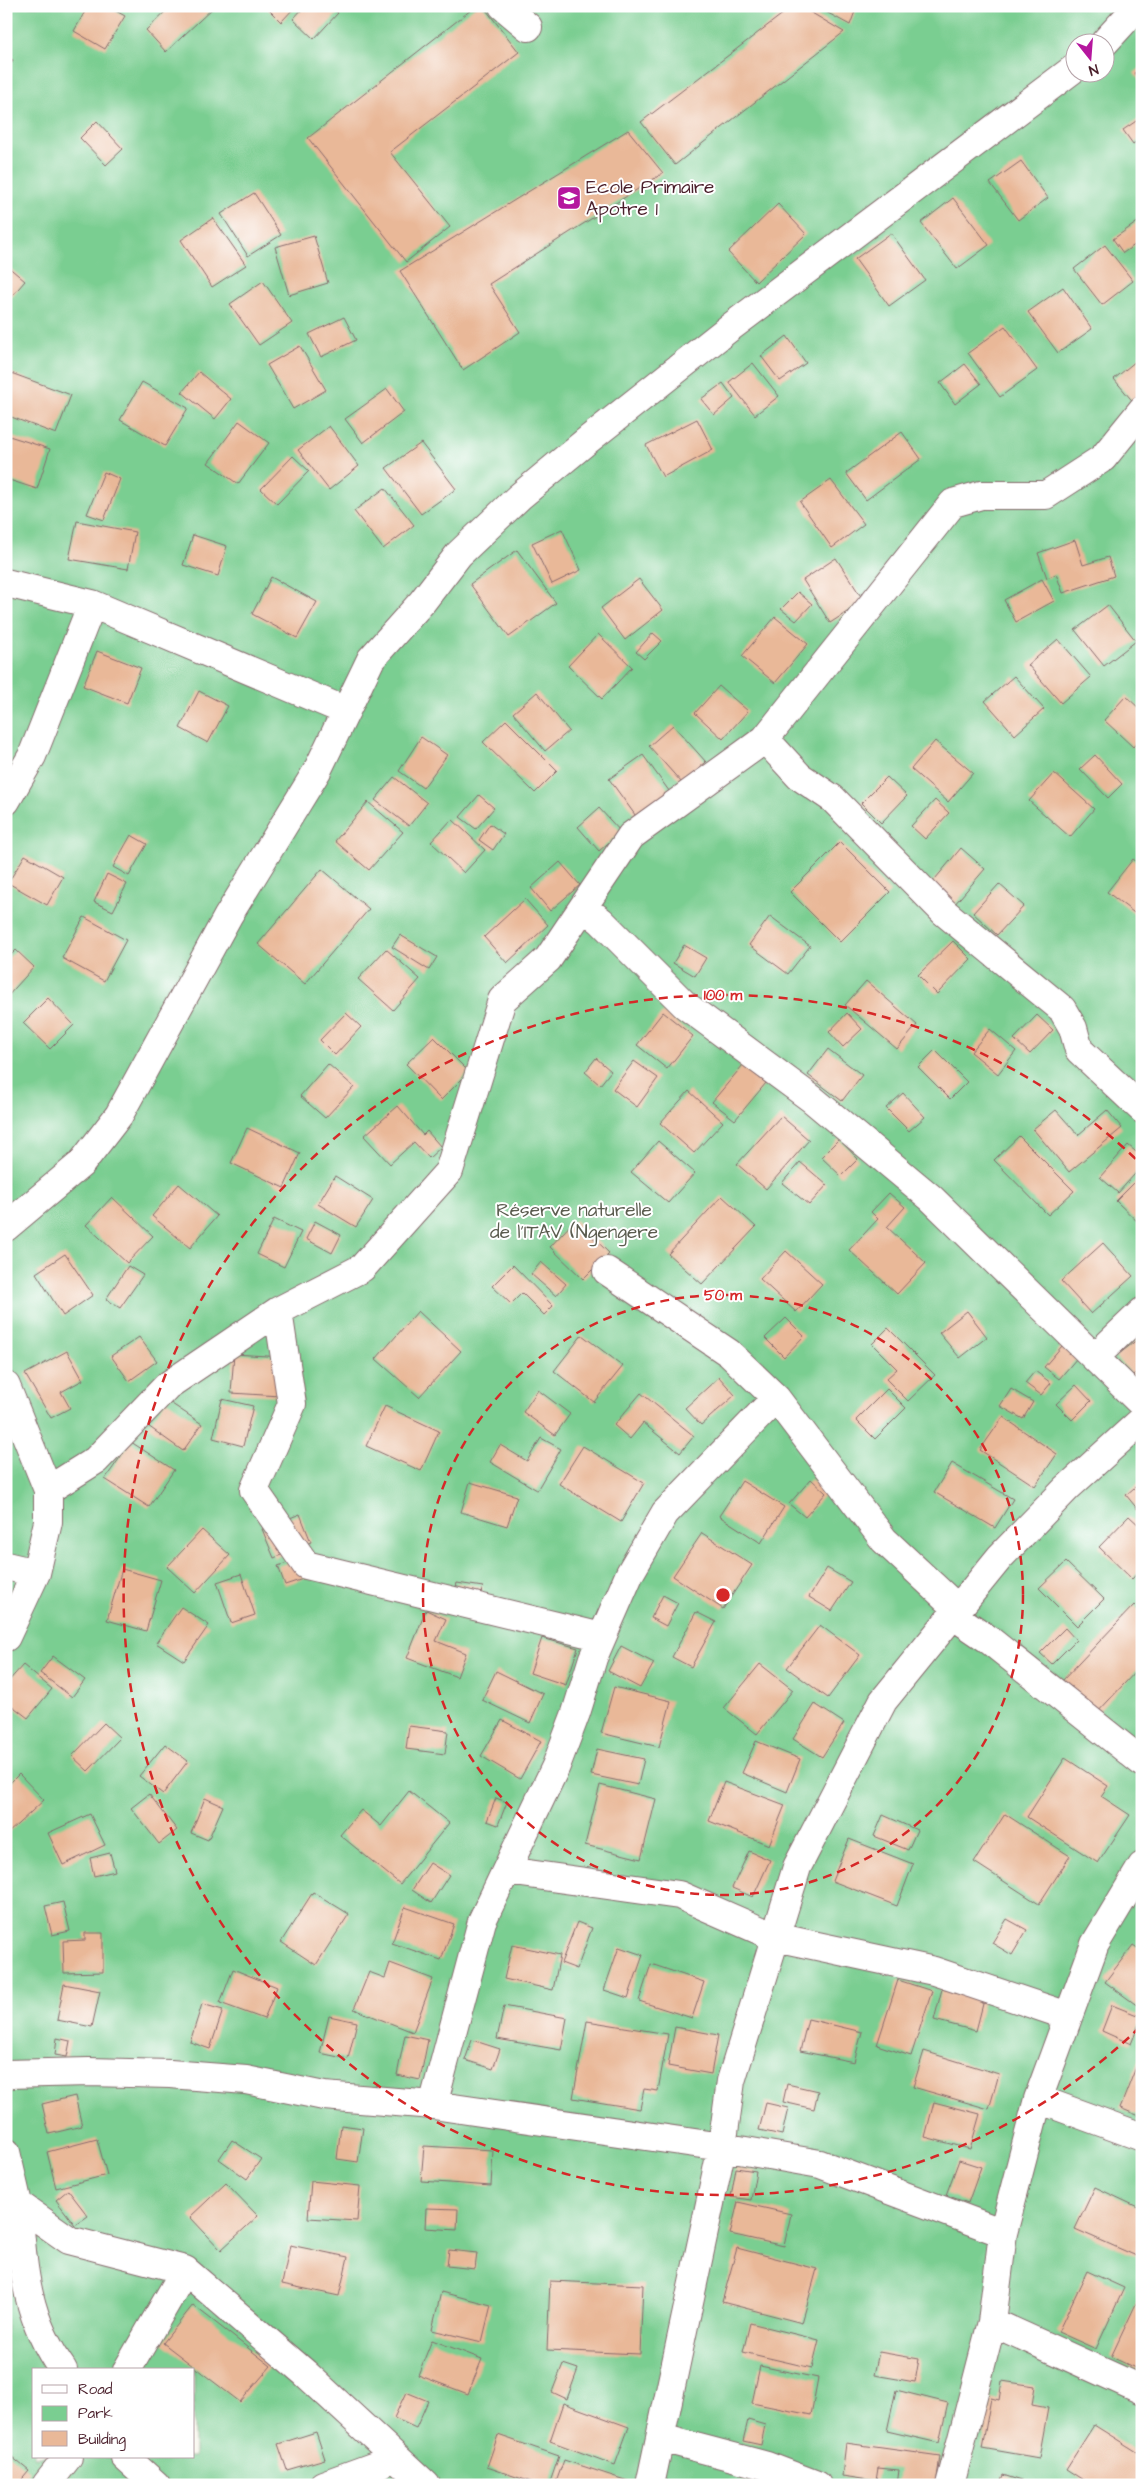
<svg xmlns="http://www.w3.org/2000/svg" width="1148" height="2491" viewBox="0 0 1148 2491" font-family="'Architects Daughter',sans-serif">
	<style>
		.green { fill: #7ace91; stroke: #62765e; fill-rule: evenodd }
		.building { fill: #e9b898 }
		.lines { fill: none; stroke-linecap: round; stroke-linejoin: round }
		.minor-casing { stroke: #86696b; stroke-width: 30 }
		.minor { stroke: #fff; stroke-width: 28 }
		.ring { fill: none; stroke: #d62828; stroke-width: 2.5; stroke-dasharray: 9 6 }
		.labels { text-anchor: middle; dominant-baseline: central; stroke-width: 4; stroke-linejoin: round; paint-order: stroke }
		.poi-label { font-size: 19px; fill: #4a1f2b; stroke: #fff; text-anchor: start }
		.park-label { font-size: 19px; fill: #5b5c4f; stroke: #fff }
		.centre { fill: #d62828; stroke: #fff; stroke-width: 2.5 }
		.ring-label { font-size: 15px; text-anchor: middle; font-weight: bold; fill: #d62828; stroke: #fff; stroke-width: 4; stroke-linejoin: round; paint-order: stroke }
	</style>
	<rect width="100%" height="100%" fill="#fff"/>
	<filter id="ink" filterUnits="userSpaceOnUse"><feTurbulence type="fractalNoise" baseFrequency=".02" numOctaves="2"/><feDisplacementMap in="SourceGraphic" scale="10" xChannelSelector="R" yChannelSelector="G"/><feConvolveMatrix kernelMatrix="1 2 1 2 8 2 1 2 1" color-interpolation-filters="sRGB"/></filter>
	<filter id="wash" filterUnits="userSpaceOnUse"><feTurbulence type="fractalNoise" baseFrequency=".0096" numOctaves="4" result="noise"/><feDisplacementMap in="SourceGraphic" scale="20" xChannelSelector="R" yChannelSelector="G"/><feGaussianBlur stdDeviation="1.12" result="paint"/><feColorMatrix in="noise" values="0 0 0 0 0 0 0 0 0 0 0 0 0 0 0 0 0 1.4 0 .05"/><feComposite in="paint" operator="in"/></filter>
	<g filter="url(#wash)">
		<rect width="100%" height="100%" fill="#f4f2e2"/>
		<path class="green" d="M6 6H1142V2485H6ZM1076 42H1106V72H1076ZM34 2370H194V2457H34Z"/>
		<g id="blocks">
			<path class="building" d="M88 6H107L125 16 105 49 74 31Z
				M171 6H215L166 52 146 30Z
				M269 6H296L281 22 267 8Z
				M305 6H330L338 13 314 39 293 19Z
				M476 6H483L519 52 390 152 450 227 406 262 308 138Z
				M793 6H800L844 32 675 165 641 122Z
				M815 6H857L850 25Z
				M6 55 13 60 6 70Z
				M1142 67V84L1134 73Z
				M1142 117V138L1133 144 1123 130Z
				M97 121 123 149 106 165 80 138Z
				M628 130 663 173 489 284 520 332 463 370 400 271Z
				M1021 161 1048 198 1018 220 990 183Z
				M254 193 281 235 248 256 221 214Z
				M953 198 989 245 957 269 921 223Z
				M778 204 806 234 756 282 728 252Z
				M213 218 246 265 212 287 181 240Z
				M1139 221 1142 224V240L1123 253 1113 239Z
				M891 233 925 280 889 306 855 259Z
				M314 236 328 283 289 295 275 247Z
				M1105 245 1133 281 1102 305 1074 269Z
				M6 265 25 281 12 296 6 291Z
				M263 281 292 323 259 345 230 304Z
				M1063 287 1092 329 1058 353 1028 312Z
				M344 317 356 340 321 357 309 334Z
				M1005 326 1037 370 1000 397 968 353Z
				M787 336 806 363 780 381 761 356Z
				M300 346 326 390 293 409 267 365Z
				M1142 356V398L1135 404 1114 379Z
				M753 363 779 396 755 415 729 382Z
				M965 364 981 384 955 404 940 383Z
				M199 372 231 399 215 419 182 392Z
				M11 373 71 395 56 434 6 415V385Z
				M142 382 188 408 165 446 120 420Z
				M723 383 734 398 714 415 701 399Z
				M387 389 404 412 363 443 345 419Z
				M697 419 713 450 663 477 646 445Z
				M239 421 269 443 238 484 208 463Z
				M329 426 359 466 329 490 298 450Z
				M902 432 921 459 866 500 846 473Z
				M6 435 50 449 37 489 6 479Z
				M421 443 456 489 421 514 386 468Z
				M293 456 309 471 277 504 261 489Z
				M104 472 120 479 104 520 87 514Z
				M831 480 864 524 832 548 800 502Z
				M385 488 414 525 383 549 354 511Z
				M77 521 135 532 128 569 69 559Z
				M562 529 581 570 552 584 532 543Z
				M193 535 227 546 218 576 183 565Z
				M1075 540 1083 565 1108 557 1114 576 1063 593 1056 574 1047 578 1038 553Z
				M517 550 556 603 509 637 470 584Z
				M836 558 864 601 830 623 803 580Z
				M271 577 317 602 297 638 252 614Z
				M639 579 663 610 625 640 601 608Z
				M1042 579 1054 601 1016 622 1004 600Z
				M798 592 812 604 796 621 781 609Z
				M1108 605 1136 641 1104 666 1075 630Z
				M775 617 808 644 775 683 742 656Z
				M653 633 662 641 644 659 636 652Z
				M598 634 632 667 602 699 568 666Z
				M1058 639 1091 677 1061 703 1028 665Z
				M97 651 141 668 127 703 83 686Z
				M1014 676 1044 709 1015 735 985 701Z
				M719 686 748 711 723 739 695 713Z
				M199 691 228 706 208 743 180 728Z
				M537 692 569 731 545 751 513 713Z
				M1126 696 1142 711V737L1133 747 1104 720Z
				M506 720 557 771 535 793 483 742Z
				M673 725 706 762 682 783 649 746Z
				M421 737 447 755 423 788 399 771Z
				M935 741 973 773 948 802 911 769Z
				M643 755 672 795 638 819 609 779Z
				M1095 755 1122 784 1108 798 1080 769Z
				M1054 773 1094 809 1070 837 1029 801Z
				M394 777 427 803 409 826 375 800Z
				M887 777 907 796 881 823 861 803Z
				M479 795 494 808 476 829 460 817Z
				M935 800 949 813 925 839 911 826Z
				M368 802 403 832 369 870 335 841Z
				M599 808 621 832 599 851 578 827Z
				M452 819 485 850 464 873 431 842Z
				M490 824 504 834 493 850 479 840Z
				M131 835 147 844 129 876 113 867Z
				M840 842 890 892 840 942 790 892Z
				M961 848 985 869 954 905 930 885Z
				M25 855 63 877 47 905 8 883Z
				M1133 859 1142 866V919L1107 892Z
				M560 862 580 885 550 911 531 888Z
				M322 869 369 909 305 984 258 944Z
				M107 874 127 884 113 911 94 902Z
				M999 884 1024 906 997 935 973 913Z
				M525 899 548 925 507 963 484 937Z
				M770 916 810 946 788 974 749 945Z
				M84 917 126 940 104 981 62 958Z
				M400 935 437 957 429 970 392 947Z
				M953 941 971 959 937 994 918 975Z
				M684 945 706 958 695 976 673 963Z
				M386 949 420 979 393 1010 358 979Z
				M16 950 34 967 6 998V960Z
				M866 981 917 1025 897 1049 845 1005Z
				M48 998 74 1025 50 1049 23 1023Z
				M663 1012 693 1036 667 1069 637 1045Z
				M346 1013 361 1027 335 1055 320 1040Z
				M847 1013 862 1029 843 1047 829 1032Z
				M1037 1015 1053 1030 1030 1054 1014 1039Z
				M990 1029 1016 1051 998 1074 971 1052Z
				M434 1037 469 1072 441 1100 406 1064Z
				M828 1049 862 1075 842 1101 808 1075Z
				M935 1050 967 1082 950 1099 918 1067Z
				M596 1058 611 1071 600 1085 585 1072Z
				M634 1061 658 1078 637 1107 613 1089Z
				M328 1064 354 1087 325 1118 300 1096Z
				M743 1065 766 1083 735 1120 712 1102Z
				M689 1091 723 1122 694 1153 660 1123Z
				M903 1093 925 1117 909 1131 886 1108Z
				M398 1106 423 1135 427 1131 441 1147 429 1158 414 1142 390 1164 364 1136Z
				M1056 1110 1078 1135 1107 1110 1122 1128 1069 1172 1033 1129Z
				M781 1116 809 1140 766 1189 737 1164Z
				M247 1128 300 1153 284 1188 231 1163Z
				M1019 1136 1074 1191 1048 1215 994 1160Z
				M839 1139 858 1159 841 1176 821 1157Z
				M658 1141 695 1173 668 1203 631 1172Z
				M1128 1145 1142 1157V1166L1118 1193 1100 1177Z
				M800 1162 827 1185 809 1205 782 1183Z
				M1142 1175V1226L1116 1201Z
				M335 1176 373 1200 356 1227 318 1204Z
				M179 1184 217 1216 190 1248 152 1216Z
				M889 1193 905 1207 887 1227 926 1263 897 1294 849 1250 878 1219 871 1212Z
				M722 1196 756 1227 702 1284 668 1254Z
				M112 1197 153 1236 127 1263 86 1225Z
				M274 1219 301 1232 284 1267 257 1254Z
				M575 1220 609 1253 583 1279 550 1247Z
				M315 1221 341 1235 332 1253 306 1239Z
				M1103 1243 1133 1276 1091 1314 1061 1281Z
				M786 1251 822 1284 796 1312 760 1279Z
				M65 1254 93 1295 63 1316 36 1273Z
				M541 1262 566 1284 556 1296 531 1274Z
				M513 1265 553 1306 544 1315 522 1293 511 1304 492 1286Z
				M128 1266 143 1275 120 1308 106 1299Z
				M418 1311 461 1351 419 1397 376 1359Z
				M967 1311 987 1337 960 1358 939 1333Z
				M786 1318 804 1336 784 1357 765 1338Z
				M888 1328 935 1375 908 1401 886 1379 897 1369 872 1344Z
				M582 1335 623 1366 594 1402 554 1371Z
				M1142 1336V1368L1133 1375 1115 1357Z
				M139 1337 157 1361 129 1381 111 1356Z
				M1062 1346 1077 1358 1059 1379 1044 1367Z
				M67 1351 83 1380 61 1392 70 1408 51 1418 25 1374Z
				M234 1354 283 1357 280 1396 231 1393Z
				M1035 1371 1051 1383 1041 1395 1025 1383Z
				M719 1377 735 1395 701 1425 685 1408Z
				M1076 1385 1091 1401 1072 1420 1056 1404Z
				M887 1389 906 1408 875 1439 856 1420Z
				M1011 1389 1033 1402 1023 1419 1000 1406Z
				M538 1390 570 1414 555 1435 523 1412Z
				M641 1393 694 1436 680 1453 643 1423 630 1439 614 1425Z
				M222 1399 253 1406 243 1446 213 1438Z
				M166 1400 202 1424 183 1451 148 1426Z
				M385 1406 439 1431 421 1471 366 1446Z
				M1003 1417 1057 1454 1035 1486 980 1450Z
				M541 1438 561 1449 537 1490 490 1462 500 1445 527 1461Z
				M131 1442 174 1470 149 1507 105 1479Z
				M583 1446 644 1483 621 1522 559 1484Z
				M952 1463 1013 1499 995 1528 934 1492Z
				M811 1479 826 1493 805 1517 789 1504Z
				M742 1481 784 1507 761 1543 719 1516Z
				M1142 1481V1509L1139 1511 1126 1495Z
				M470 1482 517 1496 507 1526 461 1512Z
				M300 1514 311 1542 274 1558 262 1529Z
				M1129 1516 1142 1528V1568L1132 1579 1099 1547Z
				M202 1530 230 1555 195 1593 167 1567Z
				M702 1533 752 1565 723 1609 673 1576Z
				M300 1559 306 1578 285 1585 278 1566Z
				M1066 1562 1104 1599 1077 1626 1039 1588Z
				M827 1568 851 1582 832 1611 809 1597Z
				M122 1569 161 1580 146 1631 107 1620Z
				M241 1574 255 1615 231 1623 217 1582Z
				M457 1583 483 1587 481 1593 456 1587Z
				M663 1595 678 1603 666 1626 651 1618Z
				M1134 1605 1142 1613V1672L1138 1669 1095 1715 1061 1682Z
				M181 1607 209 1625 184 1661 156 1643Z
				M426 1610 446 1619 436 1641 466 1653 457 1677 407 1658Z
				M696 1612 716 1622 691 1667 672 1657Z
				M820 1625 860 1655 828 1698 787 1668Z
				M1065 1628 1076 1640 1052 1664 1040 1653Z
				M542 1638 578 1648 566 1685 530 1673Z
				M621 1646 654 1663 640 1688 608 1671Z
				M53 1656 85 1680 72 1697 40 1673Z
				M760 1664 793 1690 757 1734 724 1708Z
				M23 1665 52 1689 28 1718 6 1701V1684Z
				M496 1671 543 1694 530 1723 482 1700Z
				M614 1687 671 1701 659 1747 601 1733Z
				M815 1704 844 1723 822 1757 793 1739Z
				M502 1720 541 1741 520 1779 481 1756Z
				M104 1723 120 1738 88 1771 72 1756Z
				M409 1726 448 1731 445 1754 406 1749Z
				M756 1741 800 1759 787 1792 742 1773Z
				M165 1744 188 1761 163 1794 139 1776Z
				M597 1749 644 1759 638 1785 591 1775Z
				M1065 1758 1108 1786 1101 1796 1130 1815 1098 1863 1027 1817Z
				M19 1774 44 1800 6 1835V1787Z
				M724 1782 785 1805 769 1845 709 1821Z
				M600 1785 656 1799 641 1859 585 1845Z
				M409 1791 449 1823 400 1884 340 1835 361 1810 381 1826Z
				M149 1794 177 1830 159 1844 131 1808Z
				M205 1798 223 1806 208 1840 191 1833Z
				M496 1798 507 1802 498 1825 487 1821Z
				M90 1814 105 1845 63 1865 48 1833Z
				M1005 1814 1070 1856 1039 1904 974 1862Z
				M883 1815 917 1830 908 1850 874 1836Z
				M849 1839 913 1864 897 1906 832 1881Z
				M749 1851 770 1860 753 1897 732 1888Z
				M110 1853 115 1871 94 1876 90 1858Z
				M430 1863 449 1875 431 1903 412 1890Z
				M313 1892 349 1914 316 1965 281 1942Z
				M63 1902 70 1931 52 1935 45 1906Z
				M405 1907 454 1924 441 1960 392 1943Z
				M1007 1919 1027 1930 1012 1955 992 1943Z
				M577 1922 592 1928 577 1969 561 1963Z
				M85 1933H103V1972L64 1973 63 1941 85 1940Z
				M512 1945 560 1955 553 1990 504 1979Z
				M1133 1945 1142 1951V2009L1105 1982Z
				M619 1947 643 1955 628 1998 604 1990Z
				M390 1963 433 1979 413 2032 354 2009 369 1972 385 1978Z
				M651 1964 704 1982 692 2018 639 2001Z
				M233 1969 277 1987 264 2019 220 2003Z
				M898 1980 932 1991 911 2056 877 2045Z
				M64 1984 100 1991 92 2027 57 2020Z
				M942 1989 984 2000 976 2031 934 2020Z
				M202 2004 223 2010 210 2049 190 2042Z
				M1112 2005 1142 2017 1131 2044 1102 2031Z
				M504 2006 567 2018 561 2050 497 2039Z
				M329 2016 357 2022 348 2059 320 2053Z
				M808 2019 862 2032 854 2062 800 2051Z
				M587 2021 668 2034 658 2091 644 2089 640 2109 573 2098Z
				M675 2027 718 2035 711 2074 668 2066Z
				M405 2035 428 2040 420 2080 397 2075Z
				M57 2038 70 2041 67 2057 55 2055Z
				M472 2040 500 2049 493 2069 465 2060Z
				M924 2051 999 2074 989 2109 913 2087Z
				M1142 2052V2117L1120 2108Z
				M787 2084 818 2091 814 2109 783 2102Z
				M75 2096 82 2126 49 2134 42 2104Z
				M934 2102 980 2114 970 2149 925 2137Z
				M766 2103 788 2108 782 2135 759 2130Z
				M341 2125 363 2128 358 2162 337 2159Z
				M97 2139 107 2175 56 2188 47 2152Z
				M232 2140 261 2159 247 2179 219 2159Z
				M424 2146 493 2150 491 2186 421 2181Z
				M959 2160 981 2167 968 2203 946 2195Z
				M736 2168 756 2171 751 2200 731 2197Z
				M311 2181 360 2186 357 2221 308 2218Z
				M226 2183 258 2216 221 2250 190 2217Z
				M1095 2187 1142 2209 1141 2258 1075 2229Z
				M68 2190 88 2216 75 2225 56 2200Z
				M738 2202 791 2214 784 2246 730 2234Z
				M426 2208 458 2209 457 2230 425 2228Z
				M290 2245 348 2257 339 2296 282 2284Z
				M737 2248 817 2269 802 2323 722 2302Z
				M449 2250 477 2253 475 2269 447 2266Z
				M1087 2271 1124 2288 1096 2349 1058 2332Z
				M550 2281 643 2285 640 2354 547 2350Z
				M1142 2291V2371L1111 2357Z
				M441 2292 491 2305 482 2342 432 2330Z
				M193 2305 271 2366 240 2402 163 2343Z
				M750 2323 819 2340 812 2368 743 2352Z
				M432 2340 482 2359 468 2394 418 2375Z
				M879 2352 919 2359 915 2382 874 2375Z
				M563 2364 578 2369 567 2399 552 2392Z
				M760 2366 818 2378 811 2415 752 2403Z
				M1002 2381 1035 2386 1032 2405 1048 2408 1039 2458 982 2448 991 2398 999 2400Z
				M896 2390 948 2403 939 2443 887 2431Z
				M406 2392 428 2401 416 2428 394 2418Z
				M563 2403 629 2427 615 2465 550 2441Z
				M748 2420 765 2425 761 2445 743 2441Z
				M1094 2425 1142 2455V2485H1091L1066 2469Z
				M316 2432 325 2459 287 2470 278 2444Z
				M498 2435 559 2456 549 2485H540L487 2467Z
				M846 2443 940 2456 936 2485H897L899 2470 878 2468 876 2481 842 2476Z
				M6 2452 29 2471 17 2485H6Z
				M564 2460 631 2482 630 2485H555Z
				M1003 2475 1031 2484V2485H999Z"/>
		</g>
	</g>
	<g filter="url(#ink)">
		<use href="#blocks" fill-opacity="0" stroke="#86696b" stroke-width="1"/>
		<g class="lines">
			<defs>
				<path id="minor" d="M503 6 528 27
					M1105 42 1138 6
					M6 583 92 604 346 711
					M765 739 799 776 833 799 944 912 1062 1009 1073 1028 1079 1050 1142 1109
					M6 801 32 756 92 604
					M583 907 601 921 685 1005 812 1099 931 1198 1142 1404
					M6 1227 81 1164 119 1115 228 916 317 771 371 659 422 602 459 554 519 497 589 439 728 329 1076 67
					M607 1271 729 1353 776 1398 884 1540 959 1610
					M278 1311 292 1404 254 1490 306 1565 602 1637
					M1095 1357 1142 1312
					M6 1386 48 1490V1522L36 1573 6 1637
					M48 1490 96 1460 167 1386 278 1311 362 1268 449 1171 502 1000 548 959 631 836 765 739 953 503 981 495H1046L1103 458 1142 410
					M6 1566 36 1573
					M954 1616 988 1639 1142 1762
					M507 1871 679 1895 775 1937 934 1971 1068 2016
					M6 2074 89 2072 170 2074 246 2080 324 2096 433 2105 722 2147 820 2164 1003 2233
					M1038 2099 1142 2137
					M433 2105 482 1921 556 1766 576 1713 593 1658 630 1573 665 1513 776 1398
					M6 2152 18 2204 69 2240 185 2270 305 2373 426 2485
					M18 2204C23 2267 25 2317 63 2370
					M992 2322 1142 2390
					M127 2370 185 2270
					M661 2438 767 2466 817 2485
					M125 2457 156 2485
					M46 2485 68 2457
					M323 2485 378 2465 393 2455
					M650 2485 722 2147 731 2081 797 1867 883 1701 1000 1557 1067 1488 1142 1420
					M950 2485 992 2322 1003 2233 1038 2099 1095 1944 1142 1866"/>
			</defs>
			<use href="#minor" class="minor-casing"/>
			<use href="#minor" class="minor"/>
		</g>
	</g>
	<g class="ring">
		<circle cx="723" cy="1595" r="300"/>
		<path d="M1140 2027A600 600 0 1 1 1140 1163"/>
	</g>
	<defs>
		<symbol id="school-square" viewBox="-11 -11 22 22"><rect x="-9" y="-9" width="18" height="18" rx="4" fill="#b5179e" stroke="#fff"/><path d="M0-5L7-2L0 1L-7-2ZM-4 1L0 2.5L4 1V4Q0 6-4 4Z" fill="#fff"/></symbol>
	</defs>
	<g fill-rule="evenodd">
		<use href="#school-square" x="555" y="184" width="28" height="28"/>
	</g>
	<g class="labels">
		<g class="poi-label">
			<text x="586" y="187">Ecole Primaire<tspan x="586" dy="22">Apotre 1</tspan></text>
		</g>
		<g class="park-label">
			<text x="574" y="1210">Réserve naturelle<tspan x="574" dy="22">de l'ITAV (Ngengere</tspan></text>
		</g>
	</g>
	<circle cx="723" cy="1595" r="8" class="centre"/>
	<g class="ring-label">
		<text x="723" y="1000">100 m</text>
		<text x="723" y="1300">50 m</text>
	</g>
	<rect width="1148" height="2491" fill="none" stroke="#fff" stroke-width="25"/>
	<rect x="32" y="2368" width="162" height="90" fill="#ffffff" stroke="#b7a5aa"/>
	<rect x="42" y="2385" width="25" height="8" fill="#ffffff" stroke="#b7a5aa"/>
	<text x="78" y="2394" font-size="15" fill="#4a1f2b">Road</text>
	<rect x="42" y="2406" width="25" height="15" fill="#7ace91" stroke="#b7a5aa"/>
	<text x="78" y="2418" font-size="15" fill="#4a1f2b">Park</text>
	<rect x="42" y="2431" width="25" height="15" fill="#e9b898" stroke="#b7a5aa"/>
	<text x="78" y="2444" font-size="15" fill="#4a1f2b">Building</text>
	<g transform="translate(1090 58) rotate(163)"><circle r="24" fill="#ffffff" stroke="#b7a5aa"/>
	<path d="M0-4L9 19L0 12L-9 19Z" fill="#b5179e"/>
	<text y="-8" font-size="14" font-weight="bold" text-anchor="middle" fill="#4a1f2b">N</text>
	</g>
</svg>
